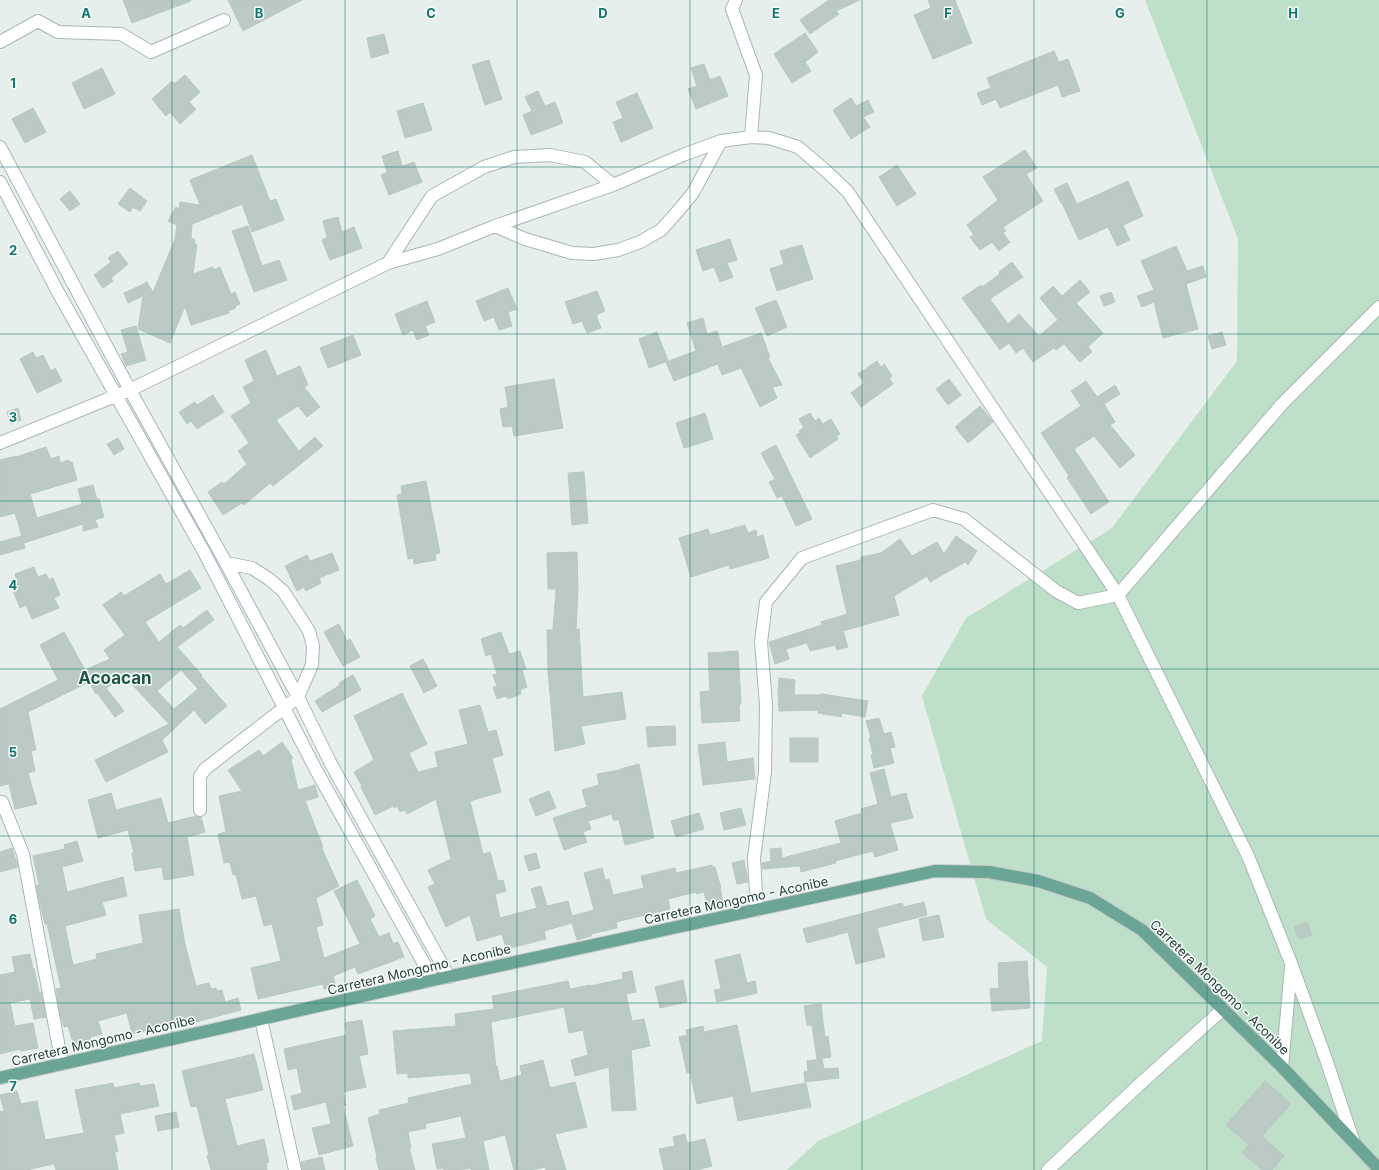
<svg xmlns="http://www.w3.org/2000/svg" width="1379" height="1170" viewBox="0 0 1379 1170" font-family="Inter,sans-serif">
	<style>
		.green { fill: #bfe0c8 }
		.building { fill: #bbcac4; stroke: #b8c9c2; fill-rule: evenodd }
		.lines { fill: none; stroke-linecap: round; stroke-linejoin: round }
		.minor-casing { stroke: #a8b8b2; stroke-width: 14 }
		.major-casing { stroke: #c2cac8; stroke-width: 14 }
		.minor { stroke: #fff; stroke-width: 12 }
		.major { stroke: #6aa596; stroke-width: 12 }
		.grid { fill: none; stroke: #0f766e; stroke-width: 1; stroke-opacity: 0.55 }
		.labels { text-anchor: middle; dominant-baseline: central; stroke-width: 3; stroke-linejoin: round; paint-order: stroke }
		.street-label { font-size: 13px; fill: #24423a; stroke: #f7fbf9 }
		.district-label { font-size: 17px; font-weight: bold; fill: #1f5548; stroke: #f7fbf9 }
		.grid-label { font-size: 13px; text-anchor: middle; font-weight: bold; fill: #0f766e; stroke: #f7fbf9; stroke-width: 3; stroke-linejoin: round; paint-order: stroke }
	</style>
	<rect width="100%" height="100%" fill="#e6efeb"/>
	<path class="green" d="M1145 0H1379V1170H787L818 1141 1042 1041 1047 967 986 919 922 696 966 618 1112 528 1237 361 1238 239Z"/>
	<path class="building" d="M123 0H191V1L132 23Z
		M228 0H302L243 31Z
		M829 0H860L836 11 839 14 810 34 800 20Z
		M928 0H955L972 43 933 59 914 15 931 8Z
		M805 33 818 52 805 62 811 71 792 83 774 54Z
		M384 34 389 53 371 58 367 38Z
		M1054 51 1059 62 1068 59 1080 91 1062 97 1058 85 1000 108 996 99 982 105 977 93 991 88 987 78Z
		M489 60 502 99 485 105 472 65Z
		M704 64 710 80 720 76 728 96 696 109 688 89 697 86 691 68Z
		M102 68 115 94 84 109 72 83Z
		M185 75 200 92 189 102 196 109 180 124 170 112 166 116 152 99 172 81 174 84Z
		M538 91 545 106 555 102 563 123 531 135 523 115 532 111 525 97Z
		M637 93 653 128 621 142 613 122 623 118 616 102Z
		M851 98 856 106 868 100 874 112 863 117 870 127 851 139 833 110Z
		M423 103 432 130 405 138 397 111Z
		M33 108 46 132 25 143 12 119Z
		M1025 150 1037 168 1026 174 1043 201 1003 227 1006 231 1003 233 1010 242 999 251 992 242 980 250 970 237 974 235 967 225 998 200 983 177Z
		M398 151 402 166 414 162 422 182 389 195 381 175 387 172 382 156Z
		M252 155 270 201 276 199 284 220 252 232 242 204 192 224 191 238 195 240 194 244H197L193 274 213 267V270L220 267 231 294 235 292 240 304 235 306 236 308 228 311 229 313 191 325 185 306 170 343 138 329 143 296 128 303 124 293 146 283V281L153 292 175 239 177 225 168 221 176 207 179 209 180 202 200 205 190 180Z
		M897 165 916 194 897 206 879 177Z
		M1128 181 1143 216 1123 225 1130 240 1117 246 1108 227 1079 240 1062 203H1061L1054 189 1067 183 1077 204Z
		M130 188 147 201 140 211 133 207 130 212 118 204Z
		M70 191 80 204 70 211 60 199Z
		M338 217 342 232 354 227 362 248 330 260 322 240 327 237 323 221Z
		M248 226 262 266 279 260 287 280 254 292 232 231Z
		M730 239 737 260 727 263 733 277 720 282 714 267 703 271 696 250Z
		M802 245 813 279 777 291 770 269 784 264 780 251Z
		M1176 246 1187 271 1203 266 1206 277 1186 284 1198 329 1163 338 1154 302 1142 307 1137 296 1154 290 1141 261Z
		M118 251 128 264 111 278 113 281 103 288 94 275 111 262 108 258Z
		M1012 262 1023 277 990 299 1008 324 1019 314 1039 336 1058 320 1040 298 1053 286 1062 296 1080 280 1090 292 1076 303 1103 333 1088 347 1092 352 1080 362 1064 344 1056 350 1054 348 1033 362 1023 348 1016 353 1009 343 1000 350 962 298 981 285 982 287 1000 274 999 272Z
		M508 288 517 309 508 312 512 326 499 330 494 317 484 321 476 301Z
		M597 291 605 311 596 315 601 328 587 333 582 321 573 324 565 302Z
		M1111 292 1115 302 1104 306 1100 296Z
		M776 300 787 327 767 336 755 308Z
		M427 301 435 322 425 326 429 335 417 340 413 330 403 335 395 314Z
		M703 318 707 334 717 331 722 347 761 333 770 357 768 358 782 385 772 387 777 398 760 407 741 368 722 375 718 364 674 381 666 362 696 351 687 323Z
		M136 326 146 360 126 366 121 354 128 352 121 330Z
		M657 332 668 361 649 368 639 339Z
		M1222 332 1226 345 1212 349 1208 336Z
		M353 335 361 355 328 368 320 348Z
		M266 350 277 376 300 366 308 385 304 387 320 407 307 417 298 406 276 420 299 451 315 437 323 446 273 486 270 483 244 505 242 503 223 515 208 492 222 482 224 484 247 464 238 451 249 443 231 416 251 403 243 387 254 381 245 360Z
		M33 352 36 358 43 355 51 371 55 368 62 381 37 393 20 359Z
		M877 361 881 367 884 364 892 376 889 378 893 384 861 407 851 393 864 383 858 374Z
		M554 379 563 428 514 436 512 426 503 427 500 409 508 407 505 387Z
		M949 379 961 395 948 405 936 389Z
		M1086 381 1097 397 1115 385 1120 394 1104 404 1115 422 1110 425 1135 455 1120 468 1094 436 1074 449 1109 502 1091 514 1067 478 1069 476 1041 433 1081 406 1071 391Z
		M213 395 224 412 197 429 191 421 187 424 179 412 195 402 197 405Z
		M980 406 993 422 968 443 955 427Z
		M18 408 21 420 11 424 7 412Z
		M705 413 713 439 684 448 676 423Z
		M810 413 815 421 819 418 823 424 831 419 840 434 836 436 838 439 810 458 796 435 801 432 799 431 804 428 799 419Z
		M118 438 124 449 114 455 107 444Z
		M776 445 812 519 796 526 782 496 777 498 769 482 775 479 761 453Z
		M46 447 51 459 59 456 60 463 69 460V462H72L77 480 30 494 37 518 82 504 78 489 93 485 97 499H99L104 517 95 520 98 527 83 531V524L24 543 15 513 0 517V460L16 456V457Z
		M584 472 588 523 572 525 568 473Z
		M426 481 440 553 435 554 436 560 414 564 413 558 408 559 397 495 402 494 401 486Z
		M745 525 748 533 756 530 757 537 763 535 769 558 730 569 729 565 691 577 679 538 708 529 710 535Z
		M21 536 25 548 0 555V542Z
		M956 536 977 551 968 565 965 562 930 582 927 576 894 596 899 615 843 631 848 647 837 650 835 645 810 651 807 643 786 649 789 659 775 664 769 642 822 625 821 622 847 614 836 566 861 560V557L881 553 900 539 912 556 937 542 944 554Z
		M577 552 578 588 576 630 579 629 583 697 622 692 626 719 581 726 585 744 555 751 548 672 547 630H553L556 589H548L547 553Z
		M332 553 339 570 319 578 321 583 306 591 304 587 297 591 285 566 307 555 310 561Z
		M34 567 38 577 46 574 49 580 53 578 60 595 54 598 59 608 32 619 26 605 20 608 10 583 17 580 15 574Z
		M190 570 201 588 145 622 159 642 180 625 183 628 207 610 214 620 177 647 202 675 201 676 227 706 205 724 194 710 162 740 168 752 106 782 95 760 169 724 125 677 106 688 124 711 115 717 97 693 96 694 89 682 28 712 36 750 31 751 35 771 28 773 37 804 15 809 9 784 0 786V709L58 680 40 645 64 632 85 670 110 659 104 650 125 635 103 605 121 592 124 596 160 574 166 584ZM181 670 198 689 174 709 157 691Z
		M339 624 347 641 350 639 360 657 343 666 324 632Z
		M501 632 509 654 520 651 526 669 522 670 527 687 520 690 521 694 508 699 506 696 497 699 493 687 497 686 493 675 497 674 491 654 486 656 481 639Z
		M738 651 741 704 739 705 740 721 702 723 700 692 710 691 708 653Z
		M423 659 437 686 424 693 410 666Z
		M353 675 361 690 322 712 315 701 340 685 339 683Z
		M779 678 795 680 794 695H821V694L868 701 865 717 842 713 841 717 818 713V710L779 711 778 692Z
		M402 693 427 744 409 753 418 772 438 767 435 752 468 744 459 710 480 705 488 732 496 730 503 755 492 758 501 792 470 801 483 854 490 852 498 881 503 880 506 891 495 894 500 918 537 908 531 889 541 886 547 906 568 901 572 916 594 910 584 873 602 868 605 880 609 879 613 895 644 888 641 876 675 868 676 873 712 865V867H715L721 888H720L724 907 708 911 704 892 697 894 696 892 668 899 670 909 616 922 617 928 591 934V936L577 940 572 923 544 931 546 939 506 949 502 934 477 941 470 915 446 927 428 887 435 884 428 870 451 859 436 799 407 814 405 810 400 812 397 806 394 808 393 806 375 815 361 787 362 786 354 772 374 760 354 716Z
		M879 718 884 734 891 732 895 747 890 748 894 763 874 768 871 755 873 754 869 738H871L866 721Z
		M675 726 676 745 648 747 646 727Z
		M790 738H818V762H790Z
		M282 742 293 758 291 759 298 790 315 785 318 797 305 801 323 847 322 848 326 858 339 886 316 898 323 925 316 927 324 958 360 944 334 891 357 880 375 916 370 919 379 937 389 933 393 944 398 942 404 957 358 974 355 967 333 976 336 986 324 989 323 984 258 999 251 968 281 961 272 924 264 926 256 896 242 899 236 875H233L230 862 224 863 218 834 226 832 219 796 242 791 228 770 259 750 263 756Z
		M725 742 727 762 753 758 755 779 703 785 698 745Z
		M639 764 654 838 625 845 619 820H613L612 814 588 821 591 829 583 832 587 842 564 850 553 818 587 807 582 790 599 785 597 774 620 770V769Z
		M884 769 891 797 906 793 913 818 890 823 898 850 875 857 873 851 835 861 836 863 801 872 800 866 763 869 762 863 771 861 770 849 781 848 782 858 841 843 835 821 862 813 861 809 878 804 870 773Z
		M549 791 556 808 536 816 529 799Z
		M111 793 116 810 161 798 168 823 196 816 201 817 205 832 187 837 194 875 164 880 162 867 135 871 132 853H134L128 830 98 838 88 800Z
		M741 808 746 825 724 830 720 813Z
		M699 813 704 829 676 837 671 821Z
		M77 841 83 861 62 867 67 892 123 877 127 896 102 902 106 915 65 926 73 965 97 959 96 954 143 943 139 915 179 909 185 944 196 986 209 983 211 989 216 988 217 991 222 990 225 1002 238 998 241 1010 196 1022 194 1016 158 1025V1028L132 1034 127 1013 98 1021 102 1034 90 1037 91 1041 74 1046 68 1026 64 1027 60 1014 56 989 61 988 47 924H45L41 908 36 886 39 885 33 856 65 849 64 845Z
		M12 848 18 867 0 872V852Z
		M536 853 540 868 529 871 524 856Z
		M744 860 748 882 737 884 732 863Z
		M924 902 927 915 877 928 885 957 856 964 848 932 807 943 803 929 902 903 904 907Z
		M939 915 944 937 923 941 919 919Z
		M1307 922 1312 935 1299 939 1294 927Z
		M30 954 33 969 34 968 39 992H41L46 1017 34 1019 30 999 10 1003 15 1026 33 1023 38 1048 21 1051 20 1049 0 1054V975L15 972 12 957Z
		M740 954 747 983 755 981 757 993 717 1002 714 990 721 989 715 960Z
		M1027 961 1030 1008 992 1011 990 989 999 988 998 963Z
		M632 971 636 992 626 994 632 1021 644 1019 650 1046 631 1050 636 1110 612 1111 609 1067 575 1076 571 1060 588 1055 583 1030 569 1033 564 1007 491 1022 496 1067 497 1066 500 1081 522 1075 520 1066 543 1060 550 1088 575 1082 587 1127 555 1134 566 1170H546L545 1167 532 1170H514L505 1135 483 1141 489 1170H471V1168L460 1170H444V1168L437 1169 432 1144 466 1138 461 1116 425 1124 426 1128 408 1132 411 1148H409L415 1170H379L376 1158 377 1157 368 1118 380 1114 379 1110 409 1103 408 1098 472 1084 470 1073 408 1078V1073L397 1074 393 1031 456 1026 455 1014 494 1009 492 996 568 981 570 989 590 985V986L623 979 622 973Z
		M683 980 687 1002 660 1008 655 987Z
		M821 1004 825 1037 828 1036 831 1057 817 1059 812 1025H807L804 1006Z
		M362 1020 368 1054 359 1056 366 1087 343 1092 346 1105 343 1106 353 1146 319 1155 312 1128 331 1124 326 1102 294 1110 291 1096 302 1093 297 1068 288 1070 284 1049 347 1035 345 1023Z
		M737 1025 751 1093 806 1083 811 1107 738 1121 733 1096 697 1104 690 1072 687 1073 679 1037 687 1035 686 1030 703 1026 704 1032Z
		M254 1054 263 1090 225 1099 237 1146 264 1139 269 1162 266 1163 267 1170H211L207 1156 209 1155 197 1106 191 1107 182 1071Z
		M822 1059 824 1069 838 1068 839 1078 805 1082 804 1072 808 1071 807 1061Z
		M1265 1081 1291 1104 1262 1136 1284 1156 1272 1170H1262L1242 1153 1249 1145 1226 1125Z
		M113 1083 114 1088 139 1083 140 1086 154 1084 159 1106 120 1114 124 1133 114 1135 118 1151 115 1152 118 1170H56L54 1164 26 1170H0V1112L4 1111 0 1095 17 1091 21 1104 37 1101 45 1140 84 1133 75 1090Z
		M176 1112 179 1127 158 1131 155 1116Z
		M685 1134 687 1143 705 1139 712 1166 697 1170H664L659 1149 675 1146 673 1137Z
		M322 1157 325 1170H302L301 1162Z"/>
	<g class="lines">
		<defs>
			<path id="minor" d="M736 0 732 9 756 75 751 137
				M0 42 38 21 58 32 121 34 151 52 224 20
				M0 147 130 390 226 563 298 697 330 762 449 977
				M0 182 59 294 204 552 316 770 433 980
				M495 226 525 239 572 253 594 254 618 250 640 242 661 230 678 211 693 193 721 141
				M388 263 432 196 484 167 514 157 550 155 585 162 613 185
				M0 443 130 390 388 263 438 249 495 226 613 185 683 155 721 141 751 137 769 138 798 147 825 170 848 192 1118 595 1248 856 1291 963 1327 1062 1354 1143
				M2 802 23 854 62 1064
				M200 810V776L205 769 298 697 312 665 313 646 309 631 283 591 269 579 252 568 226 563
				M757 910 754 858 765 772 766 705 761 642 766 602 802 558 933 510 964 519 1056 591 1078 603 1118 595 1282 404 1379 307
				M261 1019 295 1170
				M1282 1067 1291 967
				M1048 1170 1140 1084 1223 1009"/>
			<path id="major" d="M0 1078 433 980 935 871 989 872 1038 881 1090 898 1142 930 1282 1067 1379 1169"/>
		</defs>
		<use href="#minor" class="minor-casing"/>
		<use href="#major" class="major-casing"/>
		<use href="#minor" class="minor"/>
		<use href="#major" class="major"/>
	</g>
	<path class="grid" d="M172 0V1170M345 0V1170M517 0V1170M690 0V1170M862 0V1170M1034 0V1170M1207 0V1170M0 167H1379M0 334H1379M0 501H1379M0 669H1379M0 836H1379M0 1003H1379"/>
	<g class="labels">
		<g class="street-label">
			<text transform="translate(736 900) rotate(-12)">Carretera Mongomo - Aconibe</text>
			<text transform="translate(419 969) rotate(-13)">Carretera Mongomo - Aconibe</text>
			<text transform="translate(1220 987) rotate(44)">Carretera Mongomo - Aconibe</text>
			<text transform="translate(103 1040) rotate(-13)">Carretera Mongomo - Aconibe</text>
		</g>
		<g class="district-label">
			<text x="115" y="678">Acoacan</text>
		</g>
	</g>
	<g class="grid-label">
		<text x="86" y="18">A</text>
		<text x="259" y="18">B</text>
		<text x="431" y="18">C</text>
		<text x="603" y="18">D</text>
		<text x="776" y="18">E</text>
		<text x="948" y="18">F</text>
		<text x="1120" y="18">G</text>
		<text x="1293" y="18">H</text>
		<text x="13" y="88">1</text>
		<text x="13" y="255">2</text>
		<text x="13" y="422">3</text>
		<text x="13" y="590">4</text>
		<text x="13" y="757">5</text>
		<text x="13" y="924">6</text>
		<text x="13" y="1091">7</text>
	</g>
</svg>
